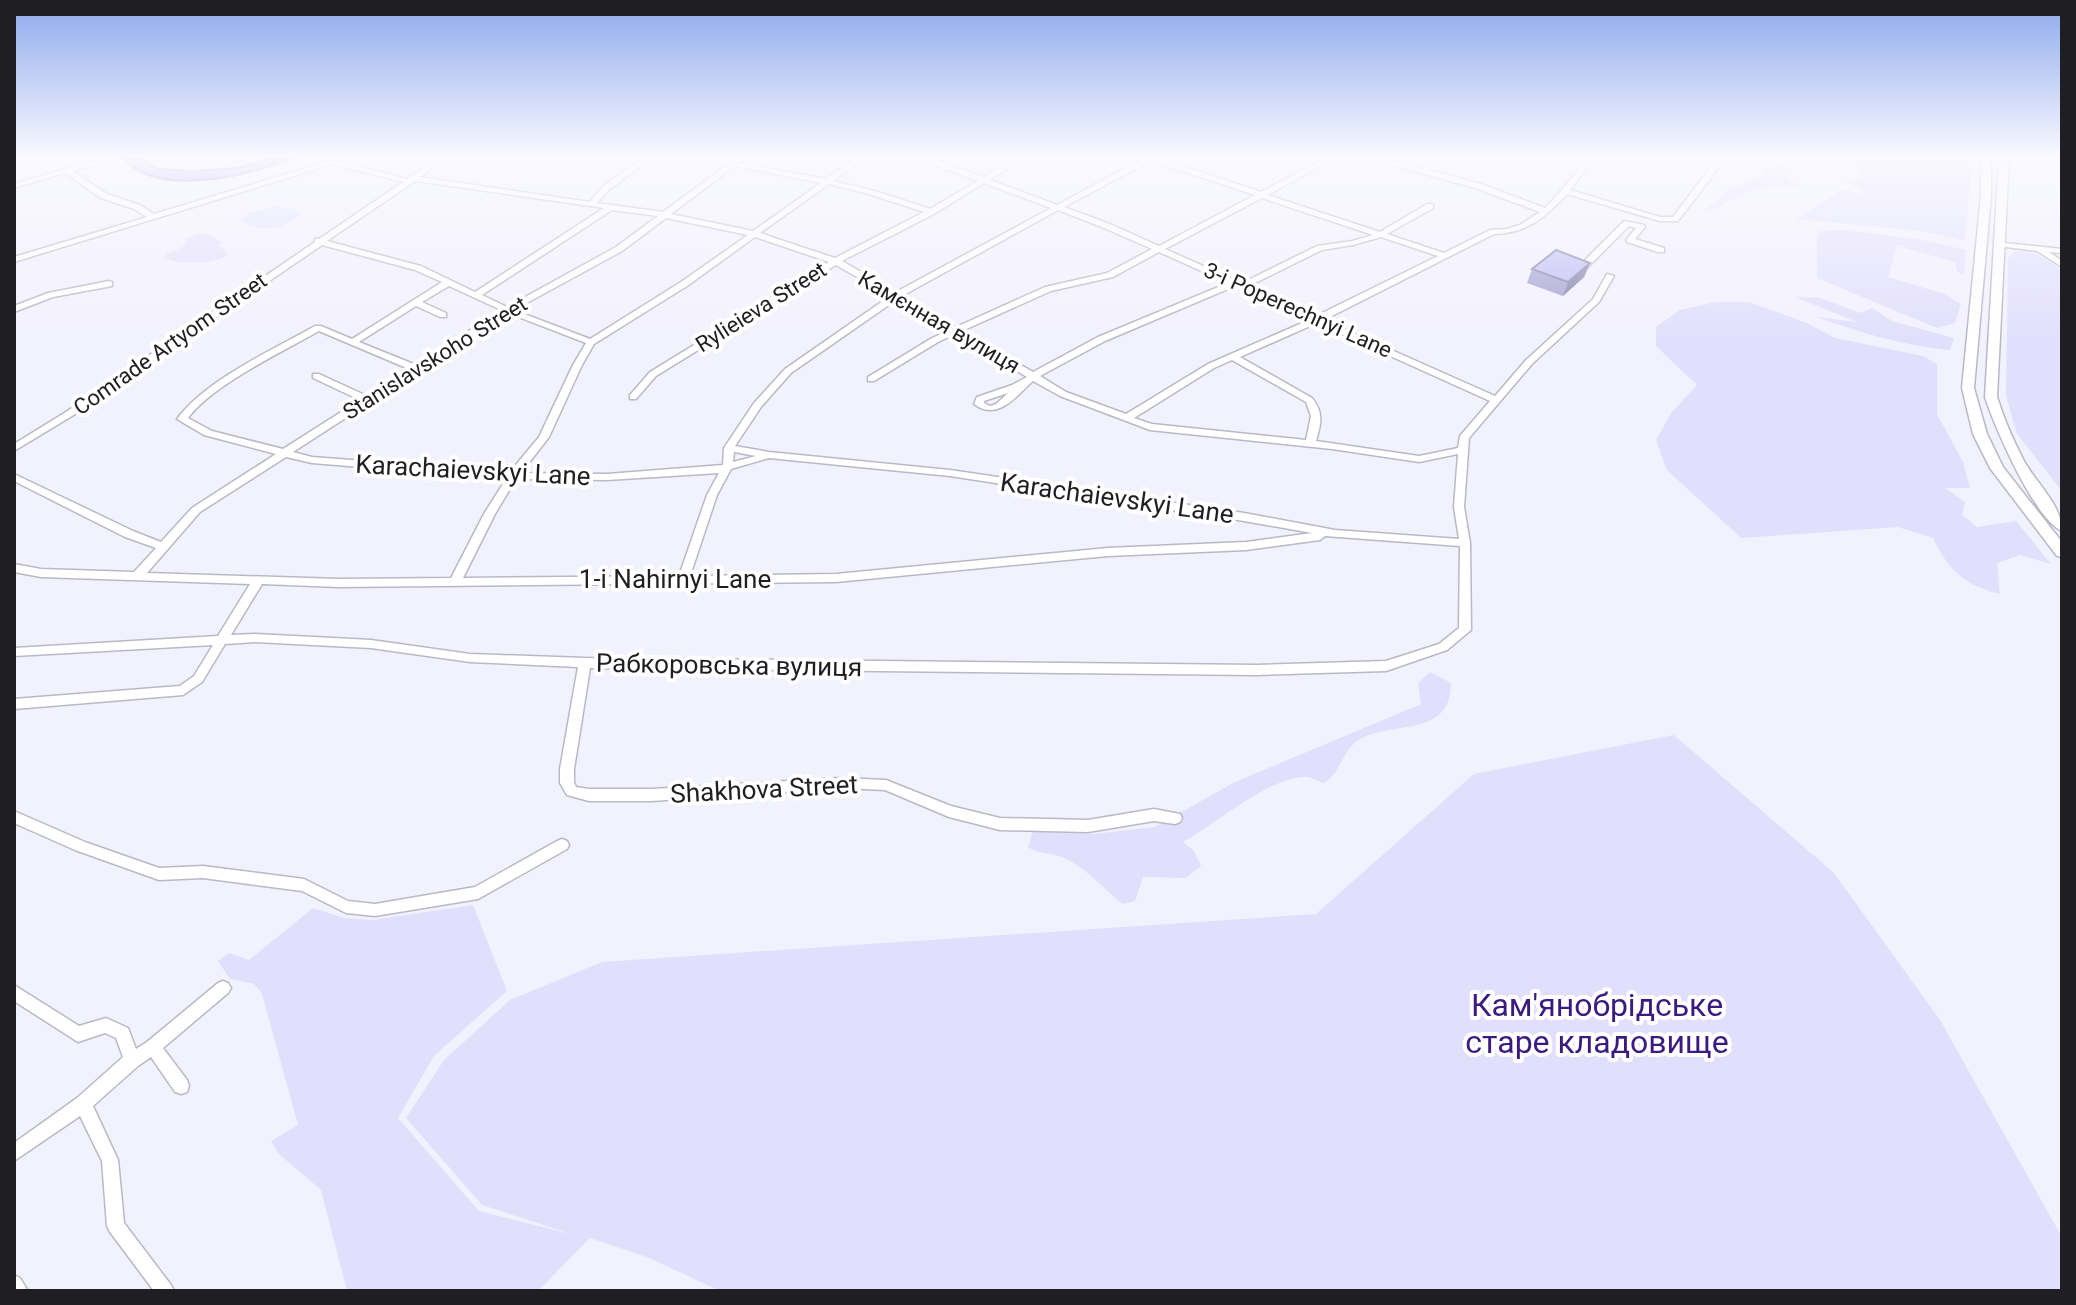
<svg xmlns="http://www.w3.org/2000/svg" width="2076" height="1305" viewBox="0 0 2076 1305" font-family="Roboto,sans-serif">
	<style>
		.green { fill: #e2dffc }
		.water { fill: #a598f1; stroke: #7d74b3; stroke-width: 2 }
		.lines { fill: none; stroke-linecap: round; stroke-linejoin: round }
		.minor-casing { stroke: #b9b9c5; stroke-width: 3 }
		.major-casing { stroke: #b9b9c5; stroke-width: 3 }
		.minor { fill: #fff; fill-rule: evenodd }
		.major { fill: #fff; fill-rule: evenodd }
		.wall { fill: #a8a3d2 }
		.shaded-wall { fill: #8884ab }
		.building { fill: #c3bdf4; stroke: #8884ab; stroke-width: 2 }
		.labels { text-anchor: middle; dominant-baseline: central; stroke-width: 8; stroke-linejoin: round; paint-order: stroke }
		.far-street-label { font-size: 22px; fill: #1f1f23; stroke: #fff }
		.street-label { font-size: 26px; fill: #1f1f23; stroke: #fff }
		.near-park-label { font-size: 32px; fill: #3b1a81; stroke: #fff }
	</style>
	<rect width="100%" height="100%" fill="#f2f1fe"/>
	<path class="green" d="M1833 157H1972L1965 241 1922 231 1796 219 1842 190 1868 194 1844 180 1861 178 1859 170 1835 161Z
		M1783 162 1793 167 1788 179 1802 188C1777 185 1754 186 1732 199 1721 206 1718 210 1704 211L1730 189 1761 176 1767 165Z
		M274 206 298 210 300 215C281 231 261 232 240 221L247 214Z
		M1846 230 1918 239 1966 250 1964 275 1957 271 1955 262 1897 246 1888 277 1945 294 1961 304 1955 323 1937 328 1817 278V236L1820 231Z
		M200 233 211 235 222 242 218 246 226 251 227 256C213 264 178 265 164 258L166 254 183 247 187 238Z
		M2023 251 2039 255 2062 270V491L2017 434 2006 396 2008 258 2014 252Z
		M1795 297 1820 298 1861 313 1872 308 1892 321 1954 338 1950 350C1903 346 1860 332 1816 317L1857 322Z
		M1716 302H1749L1807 323 1835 338 1923 356 1937 364V414L1963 462 1970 488H1945L1965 502 1962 515 1977 527 2016 521 2051 564 2020 555 1997 563 2000 594C1964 585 1949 571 1933 538L1898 527 1741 538 1667 470 1656 440 1672 412 1697 385 1656 346V327L1680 310Z
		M1430 672 1451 683C1451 736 1396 722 1364 737 1341 747 1343 772 1324 783 1318 781 1311 777 1306 777 1268 777 1216 824 1183 842L1194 851 1201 866 1186 878 1143 877 1135 901 1122 904C1103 888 1083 864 1059 856 1047 852 1040 855 1028 847L1033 830 1093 834 1155 827 1233 783 1421 704 1418 683Z
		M1674 735 1834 873 1940 1020 2062 1237V1291H720L647 1257 590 1238 538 1291H347L321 1190 279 1154 271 1141 298 1125 262 994 254 984 230 979 218 961 229 953 249 960 313 908 344 918 373 920 473 905 507 991 434 1056 398 1118 479 1211 571 1234 482 1205 406 1118 444 1060 510 1000 602 962 1316 914 1474 774Z"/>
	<path class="water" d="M122 157H139L157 169 192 171 237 168 276 157H293C251 176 156 199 122 157Z"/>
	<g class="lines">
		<defs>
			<path id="minor" d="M440 157H448L420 177 590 202 604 185 645 157H652L610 189 597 203 663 212 727 165 689 159 686 157H701L732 161 739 157H746L740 163 826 179 858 157H865L833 181 875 191 930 209 978 181 918 159V157H927L983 177 1018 157H1025L990 180 1057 205 1144 158V157H1155L1261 192 1328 157H1336L1268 195 1380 232 1427 204H1433V208L1387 234 1444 253 1490 230 1507 229 1520 225 1540 212 1475 188 1370 159V157H1380L1423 169 1433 157H1439L1429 170 1481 184 1545 208 1559 193 1589 157H1595L1570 190 1660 217H1673L1717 159 1714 157 1726 158 1678 221H1660L1567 194C1547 216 1526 234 1494 234L1324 320 1495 396 1526 360 1593 299 1607 274 1614 276 1599 302 1532 364 1469 438 1464 507 1470 543 1471 630 1447 650 1386 671 1257 675 590 668 574 769V782L576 787 589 789H652L841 778 886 780 951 806 1000 818 1088 820 1154 809 1180 814 1182 818 1180 822 1175 824 1154 821 1088 832 1000 830 949 817 885 790 841 788 652 801H589L567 795 560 783V769L578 667 470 662 371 648 255 642 225 644 202 682 183 695 14 709V699L180 686 194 676 213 645 14 656V648L218 636 250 584 41 577 14 572V564L41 569 134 572 156 548 125 537 14 481V474L133 531 161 542 192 508 276 454 204 435 177 419C206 380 272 350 315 326H321L352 339 442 282 415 270 322 245 72 416 14 451V444L66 412 315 242V239H319L403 182 333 164 14 262V257L147 217 134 209 101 198 65 173 14 188V184L92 161 96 163 95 165 72 171 107 194 140 205 154 214 333 160 407 179ZM1151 161 1255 195 1159 246 1110 224 1064 207ZM735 166 821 183 753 231 671 214ZM415 181 604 208 475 292 421 266 327 241ZM984 183 1051 208 896 292 842 261 934 214ZM829 184 869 194 924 212 835 258 760 233ZM1262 198 1373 235 1352 241 1317 246 1246 281 1235 280 1165 249ZM612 210 658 216 616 247 507 307 482 295ZM1058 210 1104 228 1152 249 1107 273 1045 287 956 327 902 296ZM666 218 748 235 681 282 590 339 514 310 622 251ZM755 237 829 262 650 372 630 395V399H636L656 376 836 265 890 296 785 369 754 403 724 448 723 465 607 474 521 473 549 437 582 365 594 344 687 286ZM1381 237 1438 256 1316 316 1249 286 1322 250 1353 245ZM1159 252 1228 283 1098 337 1033 372 962 331 1051 291 1113 277ZM449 286 501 310 416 365 359 342 416 306 440 317H446V313L422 302ZM1235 286 1309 320 1208 364 1126 414 1066 392 1040 376 1105 341ZM896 300 948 331 932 338 868 377V381H874L938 342 955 334 1027 377 1012 385 977 397 974 404C998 422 1016 396 1033 381L1060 396 1150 430 1332 449 1419 462 1458 454 1454 507 1459 539 1335 530 1244 513 950 470 769 452 735 446 761 407 791 373ZM508 313 586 343 573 365 539 437 510 472 312 457 293 452ZM1317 323 1490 401 1460 436 1458 448 1419 456 1316 441C1321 424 1324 413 1312 398L1240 357ZM319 331 409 369 367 396 319 374H313V378L360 400 283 449 212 431 188 418C212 385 282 352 319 331ZM1232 360 1306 402 1311 416 1306 440 1152 424 1134 418 1214 368ZM1008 393 996 404 990 406 984 403V401ZM734 452 756 456 733 462ZM286 457 312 463 506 479 484 514 451 578 339 579 147 573 200 512ZM769 458 950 476 1244 521 1312 533 1246 542 1108 548 836 574 690 576 717 495 731 469ZM719 473 707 495 679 576 463 578 495 514 516 479 607 480ZM1325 536 1460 546 1459 628 1439 644 1386 661 1257 665 585 658 470 654 371 640 255 634 231 635 262 584 339 587 836 582 1108 556 1246 550 1320 540Z
				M1624 221 1644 225 1645 227 1635 239 1664 248V252H1658L1627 242 1626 240 1636 228 1629 226 1587 268H1581V264Z
				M1995 242 2062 249V253L2049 252 2062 261V267L2037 251 1998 246H1995Z
				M109 281 112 282V286L53 297 14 312V306L48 293Z
				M14 811 85 842 159 868 203 866 304 879 348 901 375 904 475 887 557 841 562 839 567 841 569 845 567 849 478 899 375 916 346 913 302 891 203 878 159 880 75 850 14 823Z
				M223 981 228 983 231 988 228 993 163 1048 187 1080 189 1086 187 1092 181 1094 175 1092 151 1057 138 1066 93 1106 118 1160 124 1223 171 1285 174 1291H154L110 1232 107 1226 102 1161 80 1116 14 1161V1143L77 1098 123 1057 116 1038 105 1033 78 1042 14 1001V985L79 1026 106 1018 128 1028 136 1049 147 1042 218 983Z
				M14 1275 20 1278 28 1291H14Z"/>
			<path id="major" d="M1981 157H1991V195L1974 388 1987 434 2003 467 2062 542V557L2057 556 1990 468 1973 434 1962 388 1981 195Z
				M1999 157H2009L1997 397C2004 419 2013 440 2024 461 2036 483 2062 505 2062 531 2035 520 1994 426 1985 397Z"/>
		</defs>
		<use href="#minor" class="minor-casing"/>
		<use href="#major" class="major-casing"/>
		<use href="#minor" class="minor"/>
		<use href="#major" class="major"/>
	</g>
	<path class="wall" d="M1590 263 1584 277 1563 296 1527 283 1532 269Z"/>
	<path class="shaded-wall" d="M1590 263 1584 277 1563 296 1568 282Z"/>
	<path class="building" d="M1556 250 1590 263 1568 282 1532 269Z"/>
	<linearGradient id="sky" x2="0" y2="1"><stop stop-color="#8da9ec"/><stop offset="0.46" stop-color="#f9f9ff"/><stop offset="1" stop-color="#f9f9ff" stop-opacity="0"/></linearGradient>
	<rect width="2076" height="339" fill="url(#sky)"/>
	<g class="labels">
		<g class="far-street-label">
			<text transform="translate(761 307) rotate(-32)">Rylieieva Street</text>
			<text transform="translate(1298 310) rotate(24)">3-i Poperechnyi Lane</text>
			<text transform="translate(939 322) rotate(30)">Камєнная вулиця</text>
			<text transform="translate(170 344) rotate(-35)">Comrade Artyom Street</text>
			<text transform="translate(435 358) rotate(-32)">Stanislavskoho Street</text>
		</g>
		<g class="street-label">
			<text transform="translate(473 470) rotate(3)">Karachaievskyi Lane</text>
			<text transform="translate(1117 498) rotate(8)">Karachaievskyi Lane</text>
			<text x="675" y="579">1-i Nahirnyi Lane</text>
			<text transform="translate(729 665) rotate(1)">Рабкоровська вулиця</text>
			<text transform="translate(764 789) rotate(-3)">Shakhova Street</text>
		</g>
		<g class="near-park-label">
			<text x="1597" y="1005">Кам'янобрідське<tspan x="1597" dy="37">старе кладовище</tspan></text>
		</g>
	</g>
	<rect width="2076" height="1305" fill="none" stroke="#1f1f23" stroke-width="32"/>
</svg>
